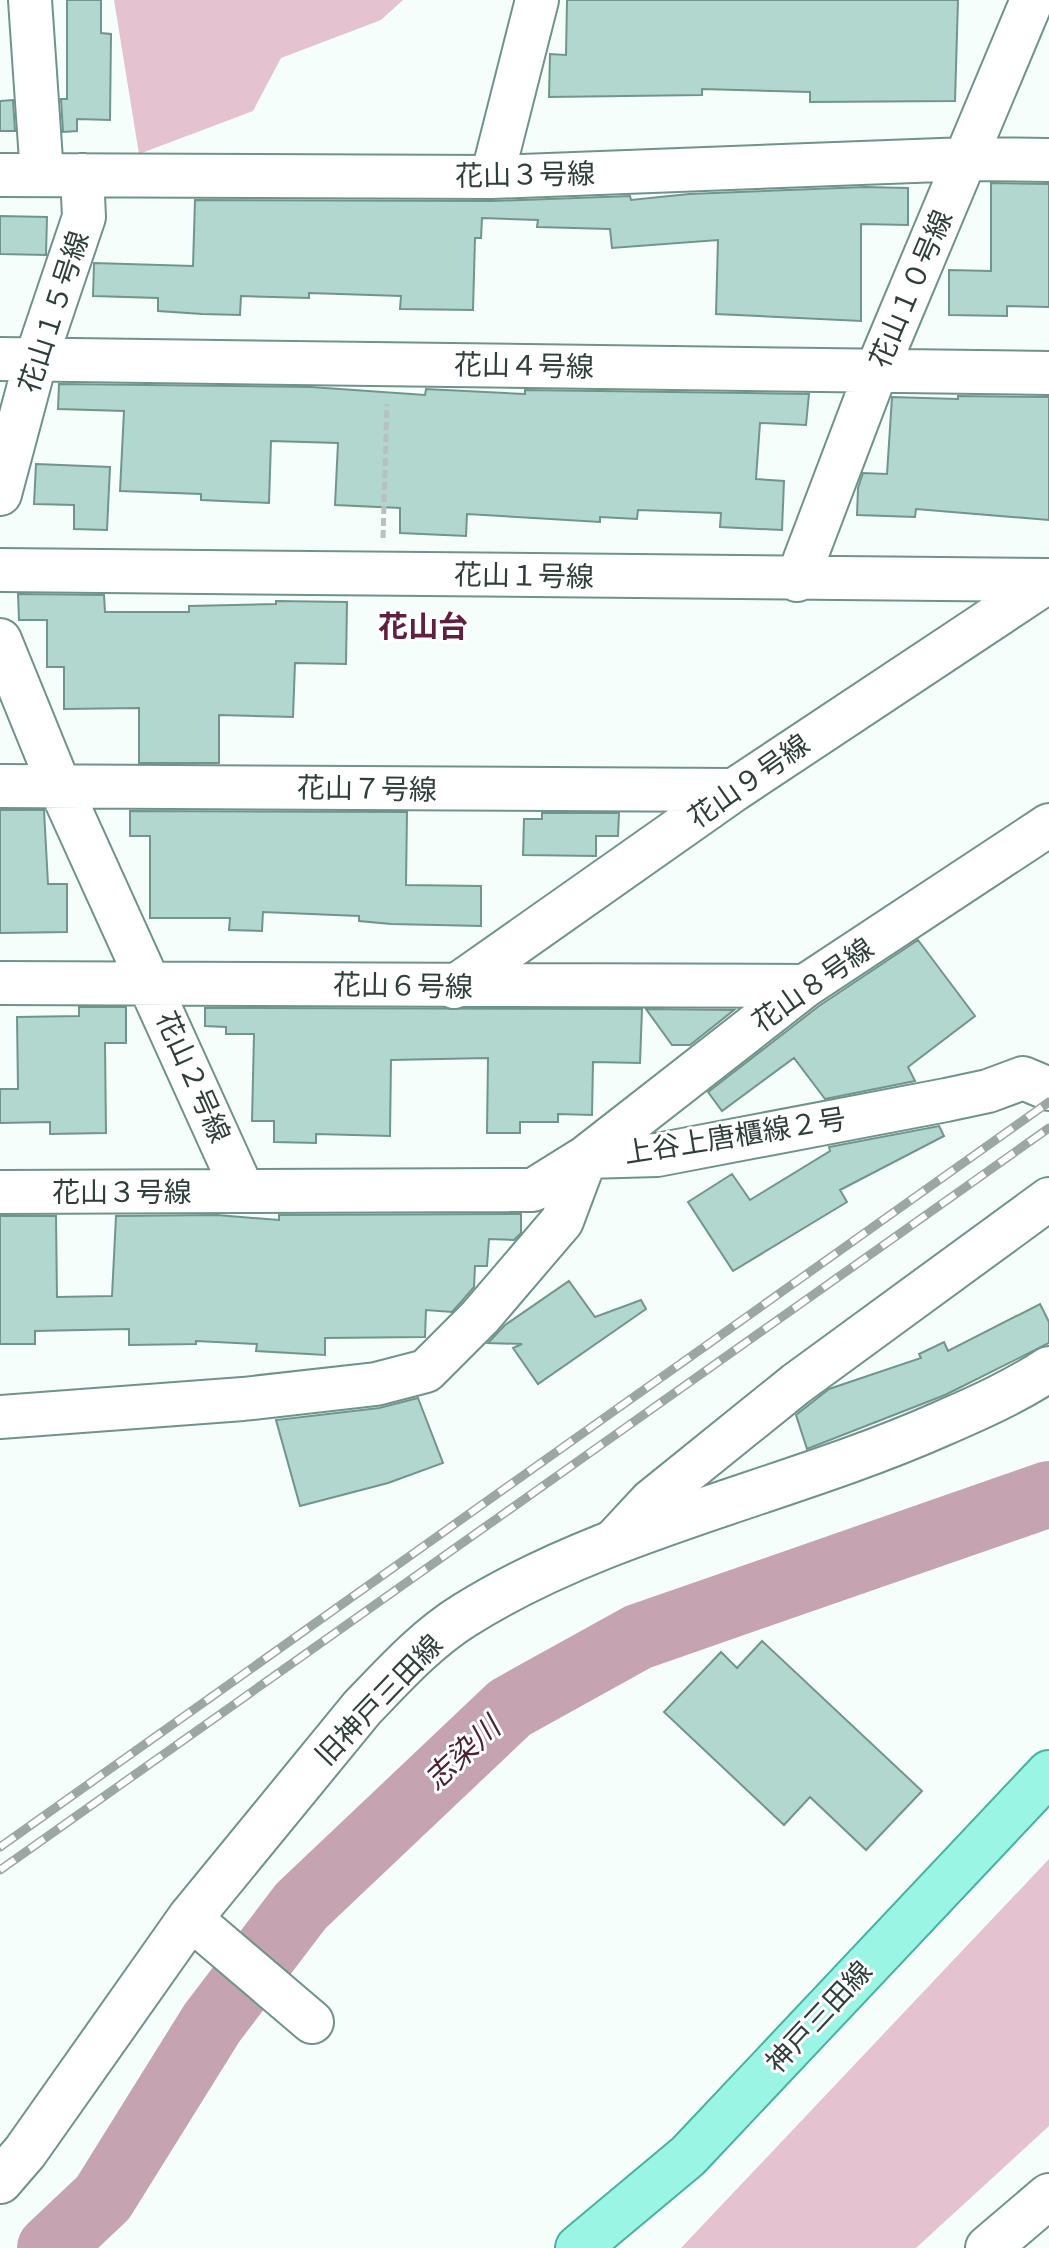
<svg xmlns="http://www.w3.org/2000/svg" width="1049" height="2248" viewBox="0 0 1049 2248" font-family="Raleway,'Noto Sans JP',sans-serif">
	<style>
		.forest { fill: #e4c2cf }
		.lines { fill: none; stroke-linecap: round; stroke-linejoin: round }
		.river { stroke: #c5a3b0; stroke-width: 66 }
		.building { fill: #b1d7ce; stroke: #71958c; stroke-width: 2 }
		.street-casing { stroke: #6f938b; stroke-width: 46 }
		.secondary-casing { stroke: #6f938b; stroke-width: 48 }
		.primary-casing { stroke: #49b19e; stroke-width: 48 }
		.path { stroke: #b7c1bf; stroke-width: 5; stroke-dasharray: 8 4; stroke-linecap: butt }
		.street { stroke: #fff; stroke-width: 42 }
		.secondary { stroke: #fff; stroke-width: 44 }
		.primary { stroke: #9af5e5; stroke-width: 44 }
		.rail-casing { stroke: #9ca7a4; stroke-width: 9 }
		.rail { stroke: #fff; stroke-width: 6; stroke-dasharray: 18; stroke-linecap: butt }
		.labels { text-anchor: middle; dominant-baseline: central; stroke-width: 6; stroke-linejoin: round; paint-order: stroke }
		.street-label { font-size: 28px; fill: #2f3e3b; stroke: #fff }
		.neighbourhood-label { font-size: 30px; font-weight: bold; fill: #5f1f3f; stroke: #fff }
		.water-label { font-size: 30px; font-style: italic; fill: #4c2035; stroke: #fff }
	</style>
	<rect width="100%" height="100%" fill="#f6fefc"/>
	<path class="forest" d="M114 0H403L381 20 281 58 253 111 139 154Z
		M1049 1859V2126L916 2248H681Z"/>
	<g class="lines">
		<path class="river" d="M50 2248 103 2198 212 2023 301 1906 510 1708 638 1637 1049 1494"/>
	</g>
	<path class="building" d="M67 0H101V33L111 34 110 120 77 119V131L63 132 61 99H67Z
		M567 0H958L955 101 810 102V92L702 89V95L549 97 550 54 566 55Z
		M13 100 15 131H0V101Z
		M991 183 1049 184V307L1007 306V316L949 315V270L991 271Z
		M865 187 908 188V225L861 224V321L716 314 718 240 612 248 610 229 537 227 538 220 482 218 481 238H475L473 310 400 309 401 296 309 293V298L241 296 240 315 202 314 158 311V298L93 296 94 263 193 266 195 200 492 201 630 196 631 200 689 194Z
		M0 216 47 217 46 255 0 254Z
		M59 384 311 387 425 395 426 389 525 394V390L809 394 806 425 760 423 756 479 784 481 782 530 720 527 721 513 638 510 637 519 600 517V522L467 514 466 536 400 533V508L335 505 338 443 271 441 269 503 201 500V494L120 491 124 411 58 409Z
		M958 396 1049 397V520L916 509 915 517 857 515 858 488 863 473 887 474 892 397 958 399Z
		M36 464 110 467 107 530 74 529V505L34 504Z
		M18 594 104 595 105 612H189V606L276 604V601L347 602 346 664 295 663 293 717 219 715V763H139V708L64 709V667H47V620H19Z
		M0 810H44L48 884H67V932L0 933Z
		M130 811 407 812 406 885 481 886V926L391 924 359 921V916L263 912 262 931 229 930 230 918H150V836H130Z
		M542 813H619L618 836H596V856L523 855 524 819H542Z
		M918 940 975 1016 908 1067 915 1081 825 1099 794 1058 722 1111 708 1092 819 1006Z
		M79 1007H126V1043H105L106 1133 50 1134V1122L0 1123V1089H18L17 1017 79 1016Z
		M205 1008 642 1009 640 1063 593 1062 592 1115 558 1114V1122H520V1133H487L488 1058 391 1060 390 1136 316 1134V1143L274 1142V1121H252L254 1034H226V1027L205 1026Z
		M646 1009 734 1010 690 1045H672Z
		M939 1126 944 1136 840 1190 847 1202 733 1271 688 1202 732 1174 750 1200 830 1151 829 1147Z
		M521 1214V1233L514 1240 489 1239 487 1266H475L474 1287 462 1301 452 1312 426 1310 425 1337 325 1338V1355L256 1351 257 1344 196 1341V1344L129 1345V1329L35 1331V1344H0V1216H56L57 1297 112 1296 116 1216 217 1215 279 1220V1215Z
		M569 1281 595 1317 641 1300 646 1309 538 1384 513 1348 522 1344 488 1343 505 1325Z
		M1040 1304 1049 1322V1343L945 1395 807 1449 796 1415 829 1389 921 1358 919 1354 944 1342 948 1351Z
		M418 1398 443 1463 388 1483 300 1506 276 1420 379 1408Z
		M762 1641 922 1791 866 1850 810 1797 784 1825 664 1712 721 1652 737 1668Z"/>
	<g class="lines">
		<defs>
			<path id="street" d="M30 0 42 175
				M0 175 492 177 967 159 1049 160
				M492 177 537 0
				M0 359 1049 373
				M0 494 36 359 84 217 82 175
				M0 570 1049 580
				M797 580 876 372 1032 0
				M0 640 59 785 243 1191 533 1190 586 1157 805 986 1049 825
				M0 786 734 790
				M0 983 805 986
				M454 987 734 790 1049 581
				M0 1192 243 1191
				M0 1417 243 1399 376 1384 426 1371 480 1317 562 1221 586 1157 657 1155 946 1100 988 1091 1023 1078 1049 1089
				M611 1544 651 1501 796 1384 1049 1199
				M190 1918 312 2022"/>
			<path id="secondary" d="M0 2181 25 2152 190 1918 362 1708C393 1676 426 1639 465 1615 605 1527 788 1492 941 1424 978 1408 1016 1391 1049 1369
				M988 2248 1049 2196"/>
			<path id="primary" d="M578 2248 688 2156 1049 1773"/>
		</defs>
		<use href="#street" class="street-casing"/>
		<use href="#secondary" class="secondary-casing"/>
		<use href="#primary" class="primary-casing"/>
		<path class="path" d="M383 538 387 404"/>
		<use href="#street" class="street"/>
		<use href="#secondary" class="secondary"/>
		<use href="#primary" class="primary"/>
		<defs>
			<path id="rail" d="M0 1847 1049 1102
				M0 1870 1049 1128"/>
		</defs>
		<use href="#rail" class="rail-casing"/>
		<use href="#rail" class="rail"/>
	</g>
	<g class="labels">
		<g class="street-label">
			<text transform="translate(525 175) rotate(-1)">花山３号線</text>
			<text transform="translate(911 289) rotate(-67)">花山１０号線</text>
			<text transform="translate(54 312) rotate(-72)">花山１５号線</text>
			<text transform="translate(524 366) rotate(1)">花山４号線</text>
			<text transform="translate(524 576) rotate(1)">花山１号線</text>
			<text transform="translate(749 781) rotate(-35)">花山９号線</text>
			<text transform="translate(367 789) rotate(1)">花山７号線</text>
			<text transform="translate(813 985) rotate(-35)">花山８号線</text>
			<text transform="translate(403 986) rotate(1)">花山６号線</text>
			<text transform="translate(193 1077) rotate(66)">花山２号線</text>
			<text transform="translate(735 1136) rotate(-9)">上谷上唐櫃線２号</text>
			<text x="122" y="1192">花山３号線</text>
			<text transform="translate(379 1700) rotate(-46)">旧神戸三田線</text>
			<text transform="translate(819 2017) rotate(-47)">神戸三田線</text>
		</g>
		<g class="neighbourhood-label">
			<text x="423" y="626">花山台</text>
		</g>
		<g class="water-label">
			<text transform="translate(462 1753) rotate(-43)">志染川</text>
		</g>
	</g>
</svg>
